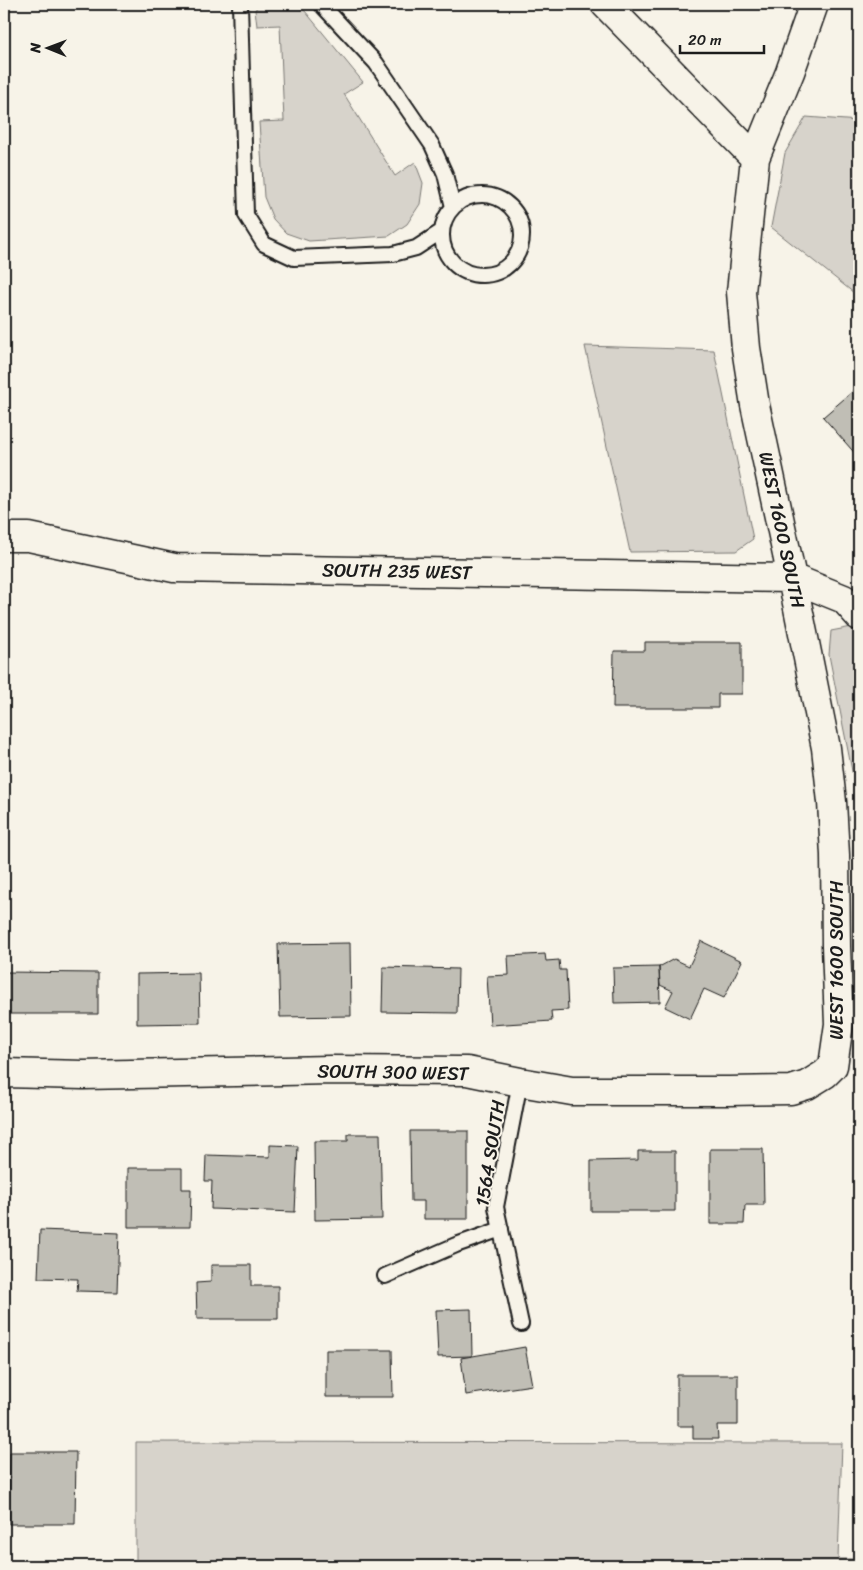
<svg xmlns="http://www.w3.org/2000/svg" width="863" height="1570" viewBox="0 0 863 1570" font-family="Sriracha,sans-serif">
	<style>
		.green { fill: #d7d3cb; stroke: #7a7874 }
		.building { fill: #c0beb5; stroke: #1c1c1c }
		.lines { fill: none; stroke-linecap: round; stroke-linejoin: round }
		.service-casing { stroke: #1c1c1c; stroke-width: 18 }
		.minor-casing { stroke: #1c1c1c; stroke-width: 31 }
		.service { stroke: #f7f3e8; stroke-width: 14 }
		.minor { stroke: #f7f3e8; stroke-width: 28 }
		.labels { text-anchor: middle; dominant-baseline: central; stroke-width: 4; stroke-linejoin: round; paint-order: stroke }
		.street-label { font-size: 19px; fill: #1c1c1c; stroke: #f7f3e8 }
	</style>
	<rect width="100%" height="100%" fill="#f7f3e8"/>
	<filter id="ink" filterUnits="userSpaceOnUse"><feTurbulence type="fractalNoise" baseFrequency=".02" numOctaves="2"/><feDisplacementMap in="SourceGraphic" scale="10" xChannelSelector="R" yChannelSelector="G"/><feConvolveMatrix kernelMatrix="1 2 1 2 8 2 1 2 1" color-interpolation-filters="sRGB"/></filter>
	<g filter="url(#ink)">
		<path class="green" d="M259 4H293L305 11 363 82 344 94 395 176 415 162 423 183 420 204 407 224 389 236 309 241 286 233 273 219 264 197 259 122 284 121 280 25 257 26 255 10Z
			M806 117 859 121V297L771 227 785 153Z
			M585 346 714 350 753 539 736 551 630 552Z
			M857 626 859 630V870L854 781 829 655 831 631Z
			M136 1442 842 1443 838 1559H859V1566H136Z"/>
		<path class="building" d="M859 386V458L823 417Z
			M645 642H742V694H718V708H613L614 651H645Z
			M701 941 742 961 724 998 704 989 690 1019 665 1007 673 991 660 985 659 967 674 959 689 966Z
			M350 943 351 1016 280 1017 278 944Z
			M545 954 546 961 559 960 560 970H566L568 1010 551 1011 552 1021 490 1025 487 976 509 975 508 956Z
			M383 967 458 969 457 1013 382 1012Z
			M659 967 660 1002 614 1003 613 968Z
			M4 972 98 973V1014H4Z
			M199 973 200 1023 137 1024V974Z
			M410 1131H468V1219H424V1201H411Z
			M348 1134H380L382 1219 315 1220 314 1141H348Z
			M270 1145 298 1146 295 1212 211 1209 212 1181H205L206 1155 270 1157Z
			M710 1149H763L764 1205H745L744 1224H710Z
			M638 1151H675V1211H591V1161L638 1160Z
			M128 1168H182V1189H191L190 1227H128Z
			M40 1230 119 1233 117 1292 77 1291 78 1279 38 1278Z
			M211 1265H251V1286H278V1319H197L196 1283 211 1282Z
			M471 1309 472 1356 438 1357 436 1310Z
			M525 1347 532 1385 466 1395 461 1358Z
			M326 1350H392L393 1397H326Z
			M677 1375H738V1425H717L718 1439H693V1426H677Z
			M10 1452H76L75 1524H9Z"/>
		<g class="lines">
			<defs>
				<path id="service" d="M240 4 246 215 264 244 294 258 393 254 416 248 442 231
					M321 4 376 63 432 145 445 174 453 207
					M442 235a40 40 0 1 1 80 0a40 40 0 1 1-80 0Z
					M520 1082 496 1207 521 1324
					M385 1276 456 1245 501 1229"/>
				<path id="minor" d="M605 4 755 158
					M4 537H29L174 568 792 578 844 599 859 616
					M4 1073 83 1075 330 1070 467 1071 520 1082 572 1091H729L791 1090 807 1085 825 1074 833 1066 839 1024 836 946 835 855 832 802 826 748 792 578 755 405 746 348 741 292 755 158 790 72 814 4"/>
			</defs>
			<use href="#service" class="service-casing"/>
			<use href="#minor" class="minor-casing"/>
			<use href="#service" class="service"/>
			<use href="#minor" class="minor"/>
		</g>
	</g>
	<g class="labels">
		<g class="street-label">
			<text transform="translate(782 530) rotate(78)">WEST 1600 SOUTH</text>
			<text transform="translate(397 571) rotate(1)">SOUTH 235 WEST</text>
			<text transform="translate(836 960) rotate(-90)">WEST 1600 SOUTH</text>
			<text transform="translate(393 1072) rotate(1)">SOUTH 300 WEST</text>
			<text transform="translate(490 1153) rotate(-81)">1564 SOUTH</text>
		</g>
	</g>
	<rect width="863" height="1570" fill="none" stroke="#f7f3e8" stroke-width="20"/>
	<rect x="10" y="10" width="843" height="1550" fill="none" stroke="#1c1c1c" stroke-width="2" filter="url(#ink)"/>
	<g transform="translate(48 48) rotate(271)" stroke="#f7f3e8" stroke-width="4" paint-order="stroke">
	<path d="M0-4L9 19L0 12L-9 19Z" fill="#1c1c1c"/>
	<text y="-8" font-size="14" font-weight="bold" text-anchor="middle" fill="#1c1c1c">N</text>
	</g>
	<path d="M680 45v8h84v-8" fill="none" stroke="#1c1c1c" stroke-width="2.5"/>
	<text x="688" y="45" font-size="15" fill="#1c1c1c" stroke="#f7f3e8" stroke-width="4" paint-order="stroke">20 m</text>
</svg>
